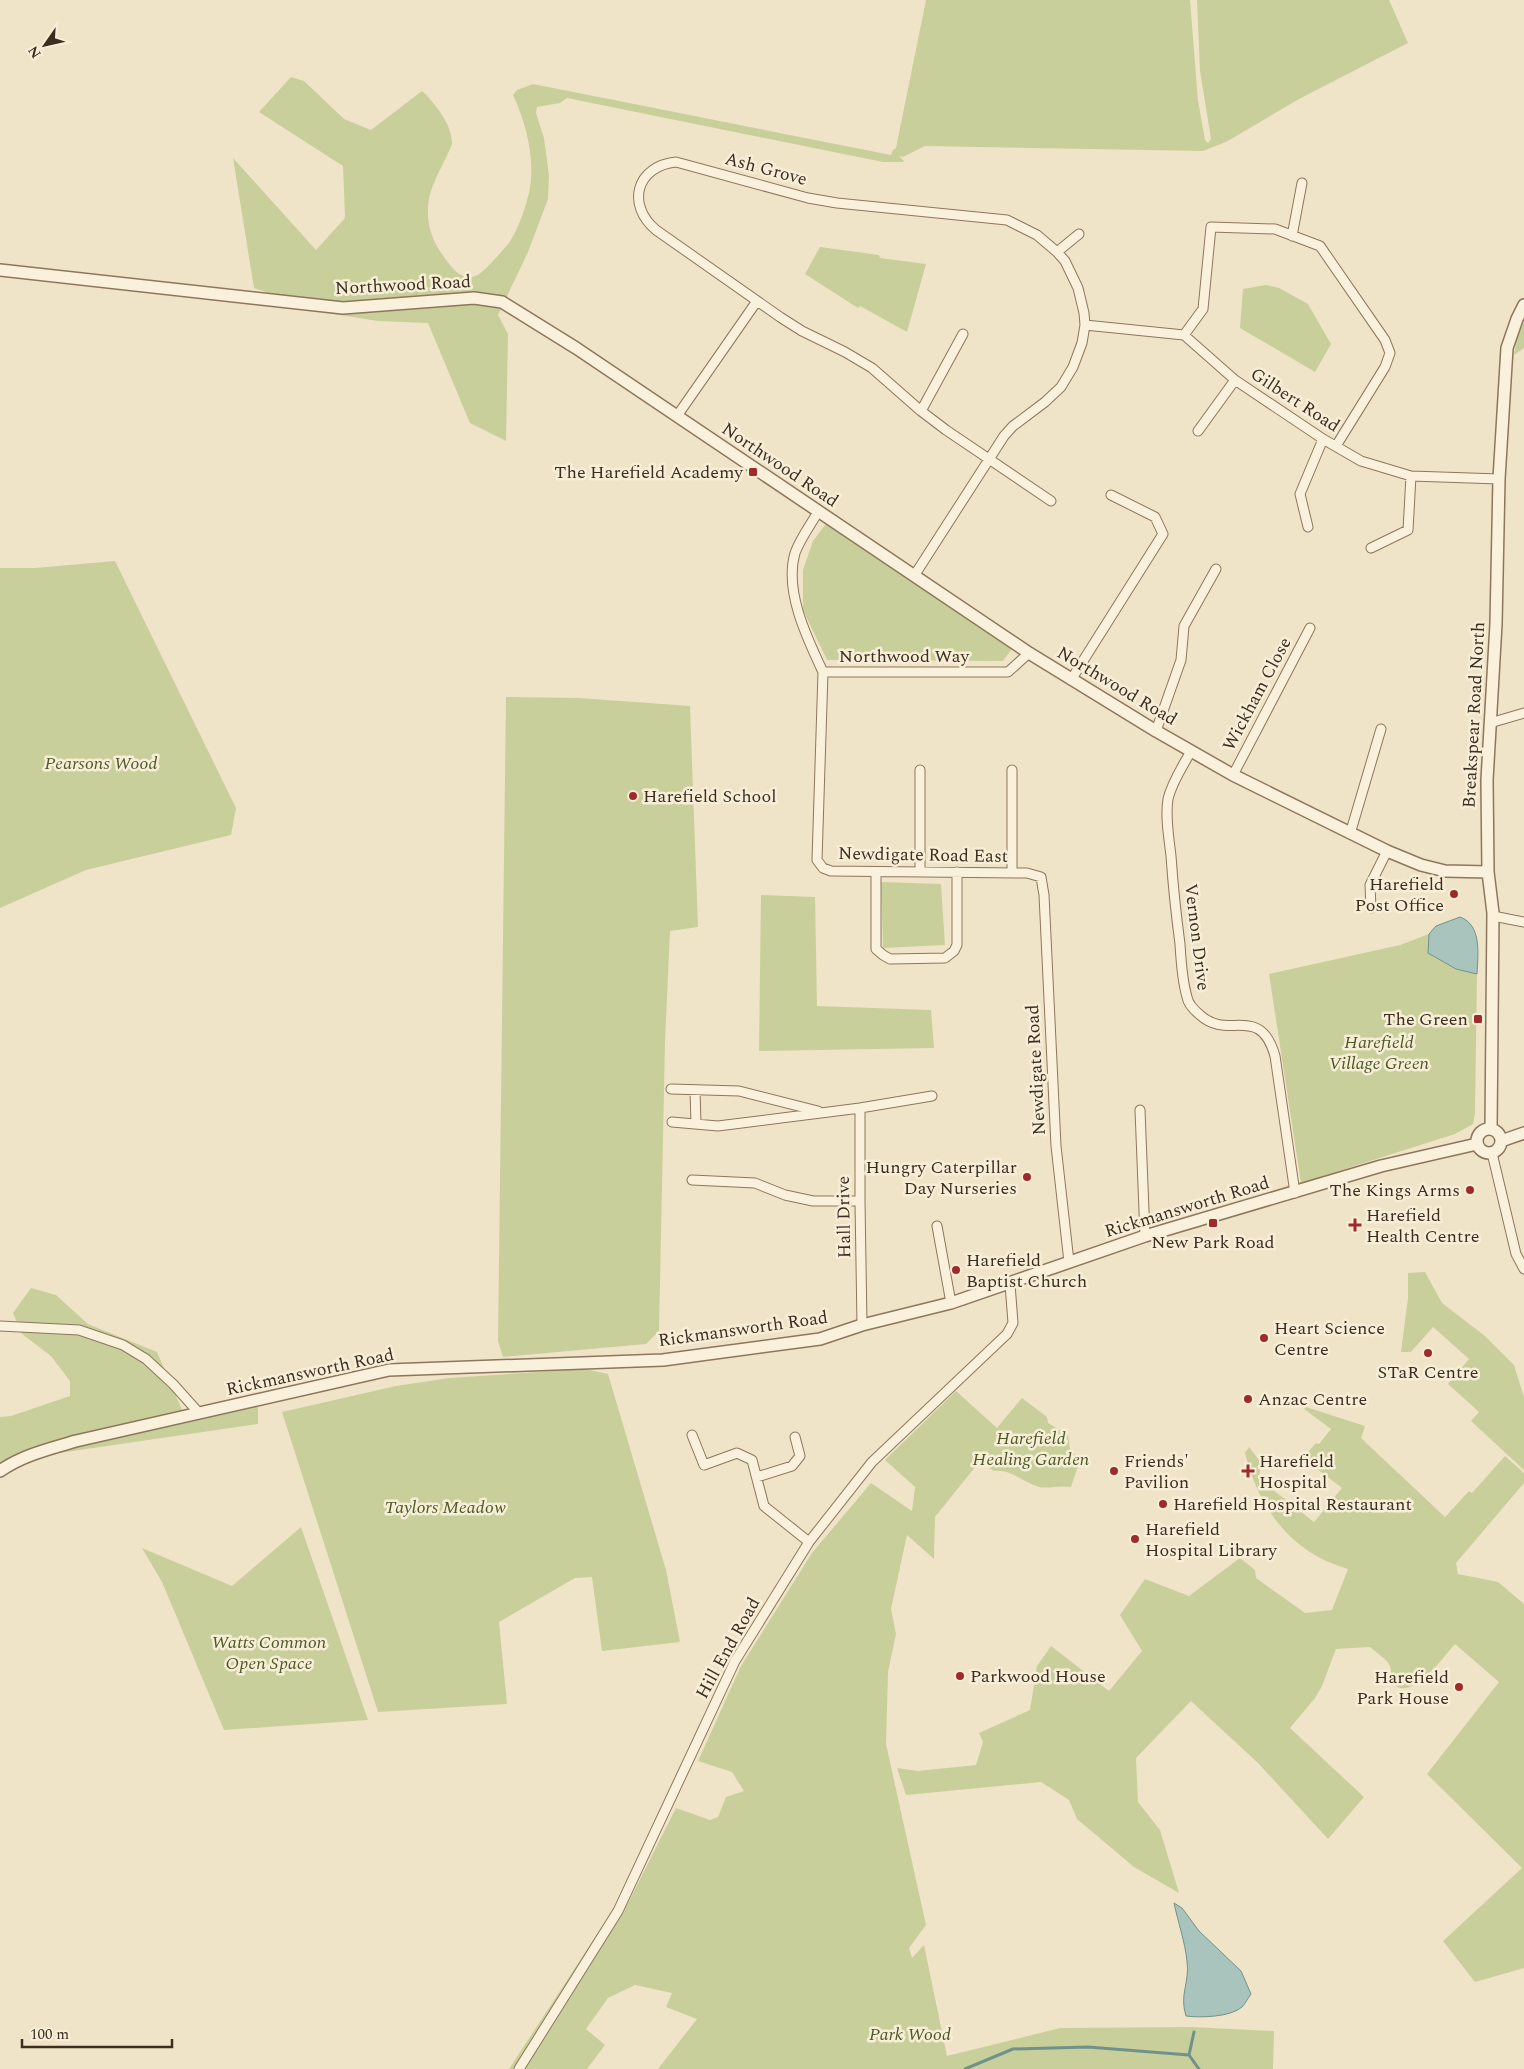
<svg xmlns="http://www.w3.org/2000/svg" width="1524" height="2069" viewBox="0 0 1524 2069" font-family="Spectral,serif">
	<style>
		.green { fill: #c9cf9b }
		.water { fill: #a9c4bc; stroke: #6f938a }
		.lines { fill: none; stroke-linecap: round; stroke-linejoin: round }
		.stream { stroke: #6f938a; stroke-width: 3 }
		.minor-casing { stroke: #8d765c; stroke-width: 11 }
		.tertiary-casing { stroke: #8d765c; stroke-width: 14 }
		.minor { stroke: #faf1dc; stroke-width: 9 }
		.tertiary { stroke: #faf1dc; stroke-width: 11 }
		.poi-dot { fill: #9e2a2b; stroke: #f7eed8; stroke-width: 2 }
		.labels { text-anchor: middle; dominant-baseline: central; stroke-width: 5; stroke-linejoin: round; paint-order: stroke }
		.street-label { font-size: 18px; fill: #3d2e20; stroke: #f7eed8 }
		.poi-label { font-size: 18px; fill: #3d2e20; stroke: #f7eed8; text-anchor: start }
		.park-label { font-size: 18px; font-style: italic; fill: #4d5a26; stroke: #f7eed8 }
	</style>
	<rect width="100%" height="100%" fill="#f0e4c8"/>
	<path class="green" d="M926 0H1190L1198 101 1205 140 1208 143 1211 139 1200 71 1197 0H1389L1408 43 1299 99 1226 142 1203 151 925 146 903 157 899 156 904 161 903 162H883L567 98 560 103 537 107 536 113 544 138 549 176 548 199 528 252 498 315 508 334 506 441 470 423 428 323 378 321 327 313 254 288 233 158 316 250 345 218 343 166 259 112 291 77 304 81 344 119 371 130 422 91C435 103 453 126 452 144 444 165 429 185 428 208 427 227 433 242 444 257 449 264 457 275 466 277 477 279 484 270 491 263 497 257 503 250 509 243 519 229 530 197 531 179 533 150 525 121 513 95L517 90 533 84 891 155 893 150 896 148Z
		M820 247 879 255 880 258 926 264 907 332 860 306 858 308 805 274Z
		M1266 285 1279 288 1308 304 1331 344 1315 372 1240 328 1243 289Z
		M1524 321V348L1514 355 1518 330Z
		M828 521 1014 646 1003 661 827 660 803 610V570L813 541Z
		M115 561 236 808 231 835 86 870 0 908V568H35Z
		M506 697 579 698 690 706 698 927 670 931 665 1042 659 1331 646 1344 503 1357 498 1341Z
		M881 882 941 884 945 945 883 948Z
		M761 895 815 897 817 1006 931 1010 934 1048 759 1051Z
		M1429 934 1428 953 1456 969 1477 974 1475 1113 1473 1124 1455 1134 1301 1183 1269 974 1400 945Z
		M1425 1272 1442 1303 1485 1336 1514 1365 1524 1397V1470L1471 1421 1479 1412 1448 1384 1469 1359 1433 1327 1411 1352H1401L1408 1298V1273Z
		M31 1288 56 1295 88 1324 157 1352 182 1410 258 1396V1424L11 1460 0 1467V1417L11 1416 70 1396V1381L51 1356 22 1334 13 1313Z
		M585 1369 608 1374 666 1570 680 1642 602 1651 592 1577 575 1578 499 1622 507 1704 378 1712 282 1412 396 1386 449 1378Z
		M956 1391 997 1428 1022 1398 1047 1417 1048 1423 1068 1435 1070 1449 1080 1460 1071 1487C1059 1485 1047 1489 1039 1487 1023 1482 1011 1469 994 1471L980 1461 935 1517 934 1559 907 1535 891 1609 896 1634 888 1672 886 1744 926 1925 909 1948 912 1958 924 1945 947 2056 1060 2028 1191 2027 1274 2031 1273 2069H658L697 2019 666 2007 672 1993 635 1985 608 1998 586 2029 605 2045 587 2069H509L607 1919 629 1901 676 1808 710 1820 718 1817 726 1797 744 1791 732 1772 698 1761 741 1666 812 1553 871 1483 912 1511 915 1487 885 1460Z
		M1306 1407 1365 1426 1361 1438 1445 1517 1469 1491 1472 1493 1505 1456 1524 1473V1483L1456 1563 1458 1574 1498 1582 1524 1604V1968L1475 1982 1443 1941 1522 1868 1427 1774 1499 1682 1455 1644C1445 1655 1412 1701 1395 1685 1390 1680 1392 1671 1390 1666 1387 1659 1375 1652 1370 1647L1336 1649 1322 1686 1315 1698 1290 1728 1364 1797 1328 1839 1258 1763 1191 1701 1136 1758 1138 1802 1160 1830 1179 1893 1134 1867 1077 1819 1069 1800 1041 1782 906 1795 897 1768 918 1771 976 1765 983 1742 979 1733 1030 1710 1037 1666 1051 1646 1109 1691 1142 1651 1120 1615 1145 1579 1189 1596 1240 1558 1255 1570 1256 1578 1305 1613 1332 1610 1348 1569C1291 1553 1259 1509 1245 1453L1249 1447 1262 1464 1258 1478 1314 1522 1342 1488 1303 1458 1316 1443 1319 1444 1331 1429 1304 1409Z
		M301 1527 368 1720 224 1730 162 1582 142 1548 232 1586Z"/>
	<path class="water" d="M1460 917C1482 925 1478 954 1477 974L1456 969 1428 953 1429 934 1436 926Z
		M1174 1903 1182 1908 1199 1931 1241 1971 1251 1994C1248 1998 1245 2004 1242 2007 1231 2017 1200 2018 1186 2016 1179 1994 1190 1983 1187 1961 1185 1942 1178 1922 1174 1903Z"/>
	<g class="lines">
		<path class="stream" d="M1194 2032 1189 2055 1199 2069
			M965 2069 1013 2049 1088 2047 1189 2055"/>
		<defs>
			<path id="minor" d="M1292 236 1302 183
				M1057 252 1079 234
				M1085 325 1184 335 1235 380 1323 439 1361 461 1411 476 1499 479
				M1184 335 1203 309 1211 227 1275 229 1320 246 1385 340 1390 353 1385 367 1336 446
				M921 411 963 334
				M677 416 757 301
				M1198 431 1235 380
				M818 512C811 524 800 539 795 553 784 591 807 638 823 672H1008L1029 653
				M1308 527 1300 494 1323 439
				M1371 548 1408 530 1411 476
				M914 576 1004 436 1013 426 1045 402 1061 387 1073 367 1082 343 1085 325 1084 313 1078 288 1065 261 1057 252 1037 235 1007 220 837 203 808 198 676 162C636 166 626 205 656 230L780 317 802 331 845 352 872 368 921 411 946 430 1051 501
				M823 672 817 860 823 868 831 871 1027 873 1041 877 1044 895 1056 1146 1069 1262
				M1071 680 1163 534 1155 517 1111 495
				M1490 723 1524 713
				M1156 731 1181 660 1184 626 1216 569
				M1191 751C1183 766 1172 782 1168 799 1165 817 1169 838 1171 856 1173 885 1176 914 1180 944 1181 961 1182 980 1187 997 1188 1004 1194 1010 1200 1015 1228 1041 1260 1003 1275 1056L1295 1193
				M920 770V872
				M1012 770V873
				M1233 775 1310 628
				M1350 834 1381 729
				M876 872V949L883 955 890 959 945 958 954 951 957 945V872
				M1371 908 1370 885 1387 851
				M1493 916 1524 922
				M671 1089 739 1091 818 1111
				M695 1090 696 1124
				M860 1108V1201L862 1325
				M1140 1110 1145 1236
				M672 1122 718 1126 860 1108 932 1096
				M1492 1153 1516 1254 1524 1269
				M692 1180 755 1183 785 1195 813 1201H860
				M937 1226 951 1303
				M0 1326 79 1330 123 1345 146 1359 173 1384 199 1413
				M692 1435 704 1465 737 1453 752 1460 764 1506 809 1542
				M757 1477 792 1466 800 1456 795 1437
				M519 2069 618 1911 735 1661 809 1542 872 1462 1007 1334 1013 1323 1010 1284"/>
			<path id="tertiary" d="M0 270 343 308 474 298 502 302 576 348 1029 653 1156 731 1233 775 1387 851 1421 865 1445 871 1488 872
				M1477 1141a12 12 0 1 1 24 0a12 12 0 1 1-24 0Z
				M1491 1129 1493 913 1488 872 1487 780 1496 624 1499 479 1507 348 1517 319 1524 305
				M1501 1141 1524 1133
				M0 1471C23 1455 49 1449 76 1441L389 1370 663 1360 820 1339 862 1325 951 1303 1145 1236 1381 1166 1477 1144"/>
		</defs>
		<use href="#minor" class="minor-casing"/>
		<use href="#tertiary" class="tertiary-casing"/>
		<use href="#minor" class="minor"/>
		<use href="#tertiary" class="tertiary"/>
	</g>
	<g class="poi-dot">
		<rect x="748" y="467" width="10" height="10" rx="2.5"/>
		<circle cx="633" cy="796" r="5"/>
		<circle cx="1454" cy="894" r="5"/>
		<rect x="1473" y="1014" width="10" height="10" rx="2.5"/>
		<circle cx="1027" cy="1177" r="5"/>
		<circle cx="1470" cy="1190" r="5"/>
		<rect x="1208" y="1218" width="10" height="10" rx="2.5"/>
		<path d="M1352.5 1217.5h5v5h5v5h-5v5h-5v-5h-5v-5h5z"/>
		<circle cx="956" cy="1270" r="5"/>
		<circle cx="1264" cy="1338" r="5"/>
		<circle cx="1428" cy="1353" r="5"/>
		<circle cx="1248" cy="1399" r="5"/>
		<circle cx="1114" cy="1471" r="5"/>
		<path d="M1245.5 1463.5h5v5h5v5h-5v5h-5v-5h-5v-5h5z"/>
		<circle cx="1163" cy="1504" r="5"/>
		<circle cx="1135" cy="1539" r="5"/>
		<circle cx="960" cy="1676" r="5"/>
		<circle cx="1459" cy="1687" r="5"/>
	</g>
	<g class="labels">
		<g class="street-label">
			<text transform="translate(766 169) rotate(15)">Ash Grove</text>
			<text transform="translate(403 285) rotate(-3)">Northwood Road</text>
			<text transform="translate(1295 400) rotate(33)">Gilbert Road</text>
			<text transform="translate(780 465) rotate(34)">Northwood Road</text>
			<text x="904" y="656">Northwood Way</text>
			<text transform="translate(1117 686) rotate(31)">Northwood Road</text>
			<text transform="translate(1257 694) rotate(-62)">Wickham Close</text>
			<text transform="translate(1474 715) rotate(-87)">Breakspear Road North</text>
			<text transform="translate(923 855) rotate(1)">Newdigate Road East</text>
			<text transform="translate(1197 937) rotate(83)">Vernon Drive</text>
			<text transform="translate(1036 1070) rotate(-93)">Newdigate Road</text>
			<text transform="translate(1187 1207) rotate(-17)">Rickmansworth Road</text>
			<text transform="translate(844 1217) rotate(-91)">Hall Drive</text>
			<text transform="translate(743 1329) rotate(-8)">Rickmansworth Road</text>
			<text transform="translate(310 1372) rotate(-12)">Rickmansworth Road</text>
			<text transform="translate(728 1648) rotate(-61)">Hill End Road</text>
		</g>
		<g class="poi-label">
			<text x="743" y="472" text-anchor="end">The Harefield Academy</text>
			<text x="643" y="796">Harefield School</text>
			<text x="1444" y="884" text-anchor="end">Harefield<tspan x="1444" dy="21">Post Office</tspan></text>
			<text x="1468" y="1019" text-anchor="end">The Green</text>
			<text x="1017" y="1167" text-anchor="end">Hungry Caterpillar<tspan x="1017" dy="21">Day Nurseries</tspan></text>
			<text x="1460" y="1190" text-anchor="end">The Kings Arms</text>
			<text x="1366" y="1215">Harefield<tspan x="1366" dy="21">Health Centre</tspan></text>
			<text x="1213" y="1242" text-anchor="middle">New Park Road</text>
			<text x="966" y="1260">Harefield<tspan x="966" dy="21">Baptist Church</tspan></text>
			<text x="1274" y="1328">Heart Science<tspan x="1274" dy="21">Centre</tspan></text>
			<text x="1428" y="1372" text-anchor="middle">STaR Centre</text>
			<text x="1258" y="1399">Anzac Centre</text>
			<text x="1124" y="1461">Friends'<tspan x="1124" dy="21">Pavilion</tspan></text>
			<text x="1259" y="1461">Harefield<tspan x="1259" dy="21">Hospital</tspan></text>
			<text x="1173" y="1504">Harefield Hospital Restaurant</text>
			<text x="1145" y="1529">Harefield<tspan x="1145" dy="21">Hospital Library</tspan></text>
			<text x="970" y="1676">Parkwood House</text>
			<text x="1449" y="1677" text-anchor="end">Harefield<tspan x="1449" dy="21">Park House</tspan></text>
		</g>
		<g class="park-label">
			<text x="101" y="763">Pearsons Wood</text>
			<text x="1379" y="1042">Harefield<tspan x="1379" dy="21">Village Green</tspan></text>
			<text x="1031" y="1438">Harefield<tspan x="1031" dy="21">Healing Garden</tspan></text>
			<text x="445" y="1507">Taylors Meadow</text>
			<text x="269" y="1642">Watts Common<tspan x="269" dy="21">Open Space</tspan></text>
			<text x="910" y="2034">Park Wood</text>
		</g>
	</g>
	<g transform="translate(45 45) rotate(236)" stroke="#f7eed8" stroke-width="4" paint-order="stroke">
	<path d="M0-4L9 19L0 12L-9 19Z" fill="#3d2e20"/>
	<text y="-8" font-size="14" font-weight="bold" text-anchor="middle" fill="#3d2e20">N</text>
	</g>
	<path d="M22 2039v8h150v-8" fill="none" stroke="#3d2e20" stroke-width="2.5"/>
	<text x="30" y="2039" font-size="15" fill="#3d2e20" stroke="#f7eed8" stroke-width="4" paint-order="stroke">100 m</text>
</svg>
